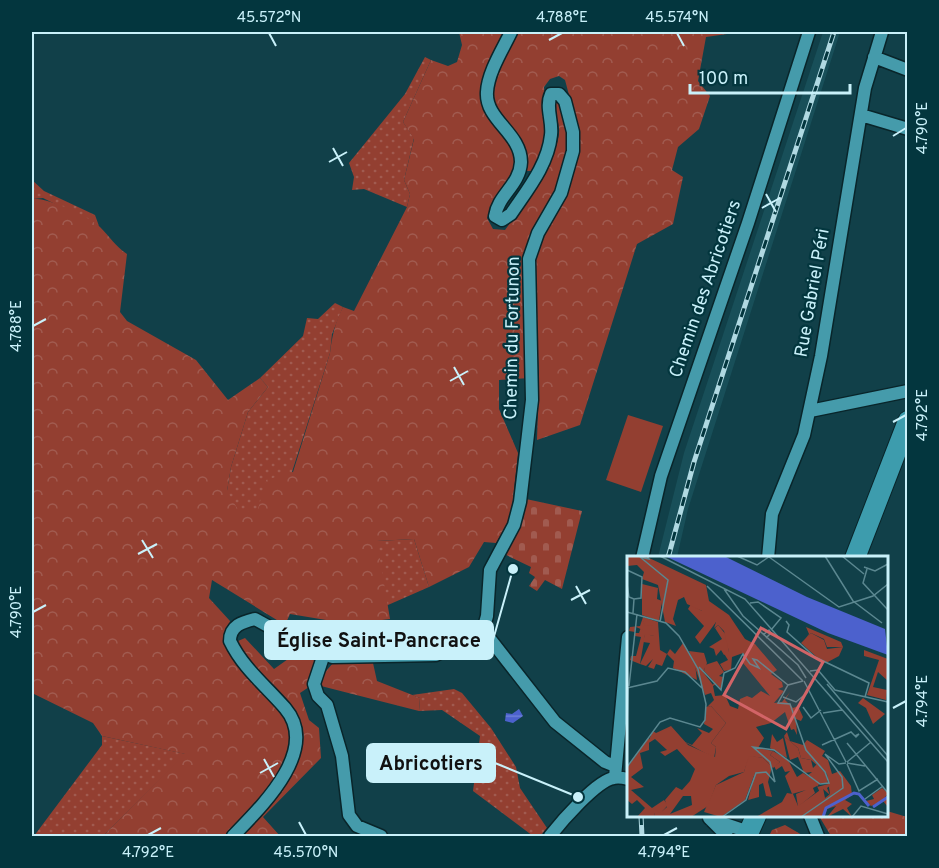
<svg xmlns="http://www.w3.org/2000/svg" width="939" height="868" viewBox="0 0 939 868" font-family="Overpass,sans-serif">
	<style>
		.built { fill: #184f59 }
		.grass { fill: url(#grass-dots) }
		.forest { fill: url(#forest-crowns) }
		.cemetery { fill: url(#cemetery-stones) }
		.pitch { fill: #933f31 }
		.water { fill: url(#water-rules) }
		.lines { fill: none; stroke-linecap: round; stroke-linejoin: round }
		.minor-casing { stroke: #09252a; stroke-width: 15 }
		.primary-casing { stroke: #09252a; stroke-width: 22 }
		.minor { stroke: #459bab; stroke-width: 12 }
		.primary { stroke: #3d9cad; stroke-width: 20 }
		.rail-casing { stroke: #b0d9e2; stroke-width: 5 }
		.rail { stroke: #03363e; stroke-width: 3; stroke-dasharray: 9; stroke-linecap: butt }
		.ticks { fill: none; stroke: #c9f1fa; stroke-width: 2 }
		.labels { text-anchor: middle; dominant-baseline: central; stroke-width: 4.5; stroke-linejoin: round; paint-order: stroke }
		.street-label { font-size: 18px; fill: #c9f1fa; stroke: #03363e }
		.inset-river { fill: none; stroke: #4c61cd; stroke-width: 3 }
		.inset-road { fill: none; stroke: #5b8790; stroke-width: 1.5 }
		.view { fill: #d26467; fill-opacity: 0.15; stroke: #d26467; stroke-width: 3 }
		.inset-edge { fill: none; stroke: #c9f1fa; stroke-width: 3 }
		.leader { fill: none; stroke: #c9f1fa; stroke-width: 2 }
		.callout-dot { fill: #c9f1fa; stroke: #03363e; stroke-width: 2 }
		.callout { fill: #c9f1fa; stroke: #c9f1fa; stroke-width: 2 }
		.callout-label { font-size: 20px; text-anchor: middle; font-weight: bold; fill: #111 }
		.neatline { fill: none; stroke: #c9f1fa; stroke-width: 2 }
		.ticks-label { font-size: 15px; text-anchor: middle; fill: #c9f1fa }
	</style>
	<defs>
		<pattern id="grass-dots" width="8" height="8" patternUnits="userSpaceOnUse" patternTransform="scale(1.5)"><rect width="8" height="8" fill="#933f31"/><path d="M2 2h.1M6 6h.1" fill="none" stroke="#a15b50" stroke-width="1.8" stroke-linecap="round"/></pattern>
		<pattern id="forest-crowns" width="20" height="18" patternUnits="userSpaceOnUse" patternTransform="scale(1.5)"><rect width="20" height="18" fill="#933f31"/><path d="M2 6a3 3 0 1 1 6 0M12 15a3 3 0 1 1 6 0" fill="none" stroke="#a15b50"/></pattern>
		<pattern id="cemetery-stones" width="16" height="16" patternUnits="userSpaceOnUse" patternTransform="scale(1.5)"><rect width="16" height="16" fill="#933f31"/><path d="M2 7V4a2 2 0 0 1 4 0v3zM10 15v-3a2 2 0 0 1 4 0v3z" fill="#a15b50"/></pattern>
		<pattern id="water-rules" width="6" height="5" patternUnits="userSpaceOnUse" patternTransform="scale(1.5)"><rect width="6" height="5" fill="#4c61cd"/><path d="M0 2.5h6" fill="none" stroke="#6d80d7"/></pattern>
	</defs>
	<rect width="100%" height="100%" fill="#114049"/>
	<path class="built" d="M823 32H840L688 509 677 557H658L684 453Z"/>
	<path class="grass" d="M425 57 431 60 403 122 414 138 404 180 410 194 407 207 364 189 352 190 354 177 349 163 405 94Z
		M32 180 44 191 95 215 99 226 43 198 32 199Z
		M335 303 343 307 332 334 330 353 292 472 377 541 414 539 429 587 388 605 353 616 216 556 231 467 248 412 268 387 260 378 303 336 307 318 318 319Z
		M454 689 462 693 491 728 516 767 520 788 547 828 540 836H533L473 791 480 736 442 710 419 711 420 698 412 695Z
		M102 736 186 754 103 836H34L102 745Z"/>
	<path class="forest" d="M459 32H506L482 88C495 112 525 150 512 178 505 192 493 203 487 218L493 229 505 230C521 208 562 154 559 128 558 120 555 112 552 105L555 101 559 103 568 137V156L549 205 529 240V378L499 380V409L518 453 511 517 496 543 484 542 469 567 429 587 414 539 377 541 390 619 350 624 290 614 285 625 212 580 209 598 230 621 226 638C240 656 287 708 290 728 297 767 253 810 228 836H103L185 754 102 736 93 723 32 693V199C47 197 88 216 100 227 110 237 115 246 127 254L120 312 127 321 196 360 228 400 260 378 268 387 248 412 231 467 227 491 240 513 258 509 266 480 293 472 330 353C332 336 335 323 343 307L354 311 407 207 410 194 404 180 414 139 403 122 431 60 448 66 457 62 462 45Z
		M516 32H728L727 34 706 37 698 81 710 96 699 129 678 147 672 170 683 177 673 224 637 244 580 425 537 440 539 378 534 265C538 237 556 215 568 189 585 151 575 117 565 80L559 76 550 79 544 87 547 139 535 171H527L525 151 519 137 494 105 492 88Z
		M245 638 274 669 298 652 315 661 309 687 300 693 309 720 319 728 321 758 263 817 280 836H241C265 812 315 759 301 723 294 704 273 689 259 675 249 665 238 654 238 641Z
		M333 663H373L377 681 420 698 419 711 321 686V677Z
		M887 811 907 817V836H831L819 816H886Z
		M785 825 802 835V836H769L772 830Z"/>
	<path class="cemetery" d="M526 499 582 511 562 589 545 580 537 591 529 586 535 577 529 573 531 567 502 553 523 519Z"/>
	<path class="pitch" d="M628 415 663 426 641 492 606 480Z"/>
	<path class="water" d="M519 709 523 716 513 723 505 721 506 713 512 714Z"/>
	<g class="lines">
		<defs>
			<path id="minor" d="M874 57 908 70
				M861 115 908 129
				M810 411 908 391
				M642 558 661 476 748 223 809 32
				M768 558 772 514 804 435 821 356 865 88 882 32
				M483 630 487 616 490 570 514 525 520 502 527 443 532 400 529 259 538 233 561 193 573 151V132L565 101 559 94H551C545 107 553 121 551 135 548 165 527 190 511 214L502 220 495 216C498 195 520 185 521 162 521 133 485 120 487 92 488 72 503 49 511 32
				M324 654 314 684 318 696 327 705 342 756 349 815 357 826 381 836
				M615 777 628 637
				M810 816 818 836
				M709 818 727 836
				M710 819 749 832
				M233 836C261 807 321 750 285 708 265 685 243 668 230 641 230 625 243 622 255 619L306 647 332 657 436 655 483 630 555 722 605 762 615 766
				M550 836C561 822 597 780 614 778 618 777 624 778 628 779"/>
			<path id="primary" d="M855 558 908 421
				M747 836 756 816"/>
		</defs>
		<use href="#minor" class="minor-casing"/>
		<use href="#primary" class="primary-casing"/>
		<use href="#minor" class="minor"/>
		<use href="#primary" class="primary"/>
		<defs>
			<path id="rail" d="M668 558 694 462 834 32
				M641 816 642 836"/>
		</defs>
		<use href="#rail" class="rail-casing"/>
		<use href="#rail" class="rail"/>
	</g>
	<path class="ticks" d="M269 33 276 46M677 33 684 46M549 40 562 33M893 136 906 128M333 148 343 166M329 162 347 152M766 194 776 212M762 208 780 198M33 326 46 319M454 367 464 385M450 381 468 371M893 422 906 415M142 540 153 558M138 554 157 544M576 586 586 604M571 600 590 590M33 612 46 605M893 708 906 701M264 759 274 777M260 773 278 763M299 822 306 835M148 835 161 828M664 835 677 828"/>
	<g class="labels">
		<g class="street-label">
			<text transform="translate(706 289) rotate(-71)">Chemin des Abricotiers</text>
			<text transform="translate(813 293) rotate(-80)">Rue Gabriel Péri</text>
			<text transform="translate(513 338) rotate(-89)">Chemin du Fortunon</text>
		</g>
	</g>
	<g transform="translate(627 556)">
		<rect width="261" height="261" fill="#114049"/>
		<path d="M64 48 75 55V66H89L73 88 68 81 77 70 61 53ZM16 65 27 69V80L18 79 13 108 3 104 4 100H9L14 81 8 80V77H12ZM91 69 100 80 102 96 97 99 94 94 89 100 87 93 82 91 95 83 88 72ZM184 77 197 84 200 93 216 91 212 100 199 107 194 105 174 87ZM56 87 68 108 70 124 46 112 47 105 40 98 43 93 48 98ZM90 105 97 116 92 120 96 121 94 133 77 115 78 109ZM84 150 99 167 84 187 89 191 87 202 56 185 65 189 75 177 70 172 82 177 86 173 77 168 79 151ZM157 180 171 192 174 202 184 204 186 212 190 208 199 218 201 228 193 227 190 231 205 227 202 221H206L209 225 200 232 203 239 196 233 193 237 190 230 186 232 188 237 171 251 169 238 179 234 165 238 158 220 163 215 158 216 155 210 149 214 147 210 153 206 143 199 146 195 161 204 170 221 176 217 191 226 181 219 185 216 177 217 171 201 163 204ZM22 181V194L13 197 16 212 4 221 17 231 4 234 25 252 37 244 41 249 33 258 27 255 28 261H10L18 252 10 244 5 248 0 244V212ZM121 199 136 202 145 211 141 226 145 241 139 240 136 227 132 229V241L121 244 128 217 118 244 94 261 77 256 89 229 117 216ZM255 232 261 237 257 243H261V251L256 245 244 250 239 245 247 243 245 239Z" fill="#933f31"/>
		<path d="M0 0H18L79 29 82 45 102 59 118 83 128 88 150 114 144 118 155 126 156 131 151 133 157 135 147 147 155 146 163 136 158 144 166 152 171 150 176 161 174 165 169 163 170 179 167 173 164 174 158 156 144 167 129 171 137 182 131 192 146 195 143 199 153 206 146 212 136 202 122 200 117 216 102 220 89 229 81 250 64 261H28L26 252 33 257 40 251 38 244 49 231 55 234 63 225 68 213 50 193 38 200 33 196 40 194 28 183 20 188 26 175 29 177 44 170 61 189 88 201 89 191 84 187 99 167 84 150 80 151 87 144 84 137 78 139 62 95 77 97 80 107 76 116 86 129 89 123 92 126 86 130 88 140 98 139 103 150 111 153 113 143 120 140 125 142 134 135 143 140 116 107V97L105 101 104 114 97 115 93 124 97 115 93 108 101 104 96 96H102L97 75 91 69 87 72 89 66H75V55L60 48 57 41 51 44 46 63 49 70 38 66 31 29 15 23 17 16 10 9 0 10ZM56 240H64L65 249 43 258ZM16 61 31 66 33 94 40 98 35 110 29 108 27 113 21 111 26 103 19 110 13 108 23 87 16 86 18 78 27 80V69L18 70 16 65V74L9 71 8 76 2 75 3 71 13 70ZM179 71 214 86 216 91H200L197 83 184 77 176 86 182 78ZM237 94 261 103V125L251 116 246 131 260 134 259 144 240 139 252 104 237 100ZM236 142 258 158 246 168 239 152 231 147ZM160 176 163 185 176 189 180 184 198 195 195 200 201 204 205 218 213 215 224 230 225 239 218 244 225 248 220 252 225 261 216 253 200 261 209 250 200 253 197 261H129L155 246 160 237 166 238 171 250 196 232 198 242 203 238 200 218 184 204 174 202 171 192 157 180ZM145 178 150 186 156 182 160 202 143 192Z" fill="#933f31" fill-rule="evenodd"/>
		<path d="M15 28 31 32 30 43 35 45 32 65 15 59Z" fill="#933f31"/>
		<path d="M38 0H97L180 41 258 73 261 99 201 77Z" fill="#4c61cd"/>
		<path class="inset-river" d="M246 251 261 241M196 261 199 252 227 237 232 238 242 250"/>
		<path class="inset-road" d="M20 0 22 3 13 1 41 24 33 66M33 0 118 43 261 206M110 0 130 9 143 0M198 0 226 45 255 67M215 0 237 18M230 0H255M142 1 212 51 246 40 261 28M237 11 248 15 261 8M240 13 236 27 261 54M0 14 15 21 14 42 7 43M0 28 2 41 7 43 6 57M80 30 176 125M97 33 116 60 171 109 179 122M123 47 131 46 154 62 144 74M0 56 39 67 52 80 71 113 79 148 78 164 73 171 43 162 33 166 0 211M159 65 162 69 160 76 188 101 242 127 238 141M136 79 142 74 144 77 139 82M72 111 94 134 97 117 108 112 116 98 123 108 132 112 126 103 130 104 161 129M183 115 191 114 208 134 261 146M177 125 219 206M200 128 261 200M2 130 10 58M0 132 30 125 41 112 58 116 75 132M156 141 169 146 181 136M176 151 184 162 194 154M196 157 215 154M0 171 1 132M220 187 261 237M195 189 224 176 229 181 232 178 228 180M220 206 244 186M220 207 238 210M220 208 232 235 251 223M238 243 256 230M95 261 119 244 129 217 139 216 148 226 143 206 126 191 147 194 193 228 202 227 198 216 179 194 163 148 151 147 161 129 176 125M174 261 216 232 215 221 198 198 212 208 219 207M225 261 234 250 261 258"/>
		<path class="view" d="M134 72 196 106 159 173 97 139Z"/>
		<rect width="261" height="261" class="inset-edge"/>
	</g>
	<path class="leader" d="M513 569L493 640M578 797L495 763"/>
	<g class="callout-dot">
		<circle cx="513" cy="569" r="6"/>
		<circle cx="578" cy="797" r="6"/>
	</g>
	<g class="callout">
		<rect x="265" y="621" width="228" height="38" rx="6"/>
		<rect x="367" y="744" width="128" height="38" rx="6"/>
	</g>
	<g class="callout-label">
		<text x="379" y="647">Église Saint-Pancrace</text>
		<text x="431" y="770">Abricotiers</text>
	</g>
	<rect width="939" height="868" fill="none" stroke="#03363e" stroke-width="66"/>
	<path d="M690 84v9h160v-9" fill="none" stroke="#c9f1fa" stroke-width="3"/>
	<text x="699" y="84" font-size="18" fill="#c9f1fa" stroke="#03363e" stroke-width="4.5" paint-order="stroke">100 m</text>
	<rect x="33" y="33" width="873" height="802" class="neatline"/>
	<g class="ticks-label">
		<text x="269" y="22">45.572°N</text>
		<text x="562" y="22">4.788°E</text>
		<text x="677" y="22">45.574°N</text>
		<text transform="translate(922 128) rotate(-90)" y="5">4.790°E</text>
		<text transform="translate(16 326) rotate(-90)" y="5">4.788°E</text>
		<text transform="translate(922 415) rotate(-90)" y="5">4.792°E</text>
		<text transform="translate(16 612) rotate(-90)" y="5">4.790°E</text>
		<text transform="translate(922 701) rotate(-90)" y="5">4.794°E</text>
		<text x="148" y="857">4.792°E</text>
		<text x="306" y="857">45.570°N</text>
		<text x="664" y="857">4.794°E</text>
	</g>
</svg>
